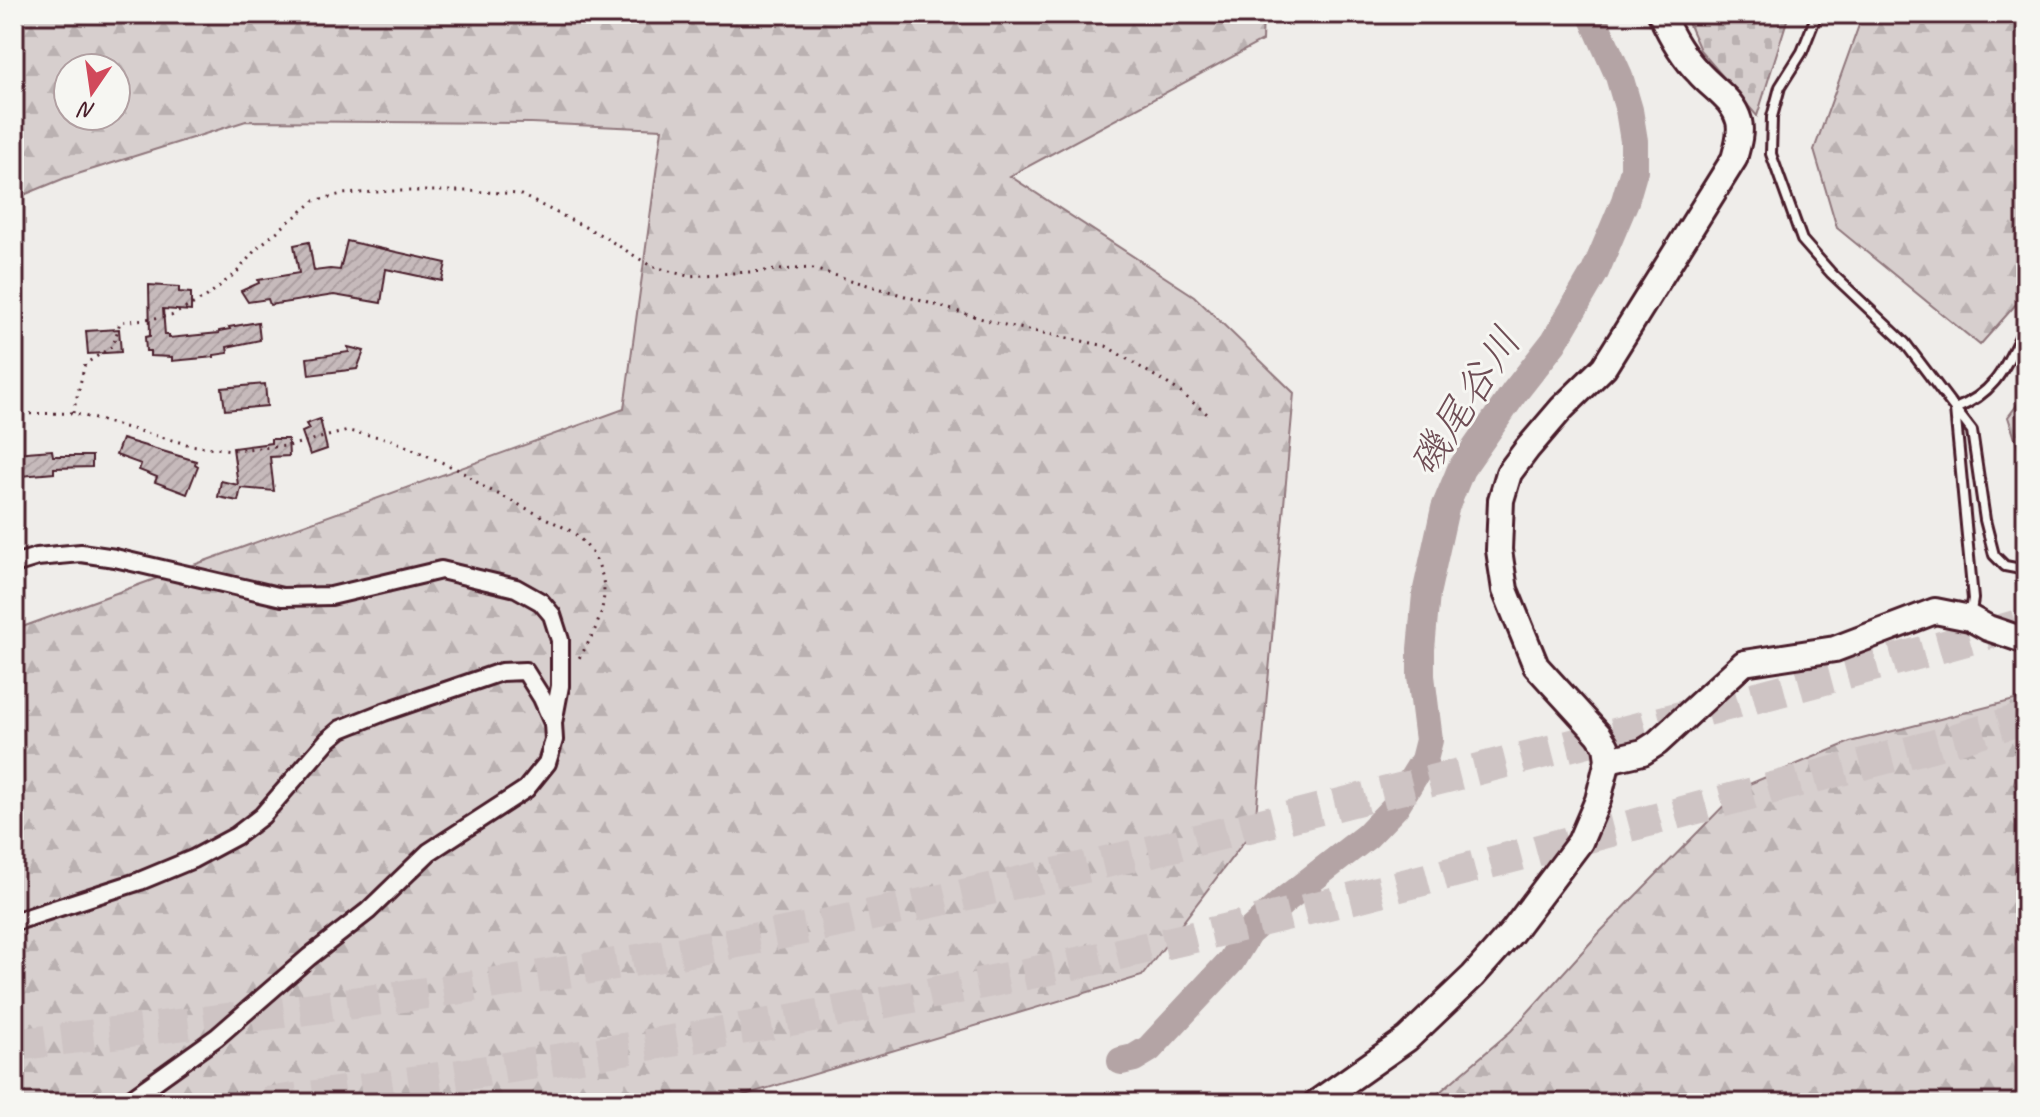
<svg xmlns="http://www.w3.org/2000/svg" width="2040" height="1117" viewBox="0 0 2040 1117" font-family="Caveat,'Klee One',sans-serif">
	<style>
		.forest { fill: url(#forest-firs); stroke: #90777c; stroke-width: 2; fill-rule: evenodd }
		.cemetery { fill: url(#cemetery-stones); stroke: #90777c; stroke-width: 2 }
		.lines { fill: none; stroke-linecap: round; stroke-linejoin: round }
		.river { stroke: #b4a4a5; stroke-width: 28 }
		.building { fill: url(#building-hatch); stroke: #4a1f2b; stroke-width: 2 }
		.highway-tunnel { stroke: #cec4c4; stroke-width: 32; stroke-dasharray: 32 16; stroke-linecap: butt }
		.lane-casing { stroke: #4a1f2b; stroke-width: 14 }
		.street-casing { stroke: #4a1f2b; stroke-width: 22 }
		.secondary-casing { stroke: #4a1f2b; stroke-width: 30 }
		.path { stroke: #4a1f2b; stroke-width: 3; stroke-dasharray: 2 6; stroke-linecap: butt }
		.lane { stroke: #f6f6f2; stroke-width: 8 }
		.street { stroke: #f6f6f2; stroke-width: 16 }
		.secondary { stroke: #f6f6f2; stroke-width: 24 }
		.labels { text-anchor: middle; dominant-baseline: central; stroke-width: 6; stroke-linejoin: round; paint-order: stroke }
		.water-label { font-size: 42px; font-style: italic; fill: #6f4e56; stroke: #f6f6f2 }
	</style>
	<defs>
		<pattern id="forest-firs" width="22" height="20" patternUnits="userSpaceOnUse" patternTransform="scale(2)"><rect width="22" height="20" fill="#d7cfce"/><path d="M5 1l3.5 6h-7zM16 11l3.5 6h-7z" fill="#bab1b1"/></pattern>
		<pattern id="cemetery-stones" width="16" height="16" patternUnits="userSpaceOnUse" patternTransform="scale(2)"><rect width="16" height="16" fill="#d7cfce"/><path d="M2 7V4a2 2 0 0 1 4 0v3zM10 15v-3a2 2 0 0 1 4 0v3z" fill="#bab1b1"/></pattern>
		<pattern id="building-hatch" width="6" height="6" patternUnits="userSpaceOnUse" patternTransform="scale(2)"><rect width="6" height="6" fill="#c6babb"/><path d="M-1 1l2-2M0 6l6-6M5 7l2-2" fill="none" stroke="#ac9fa1"/></pattern>
	</defs>
	<rect width="100%" height="100%" fill="#efedea"/>
	<filter id="ink" filterUnits="userSpaceOnUse"><feTurbulence type="fractalNoise" baseFrequency=".0125" numOctaves="2"/><feDisplacementMap in="SourceGraphic" scale="16" xChannelSelector="R" yChannelSelector="G"/><feConvolveMatrix kernelMatrix="1 2 1 2 8 2 1 2 1" color-interpolation-filters="sRGB"/></filter>
	<g filter="url(#ink)">
		<path class="forest" d="M14 14H1263L1262 41 1010 176 1194 296 1294 393 1255 827 1142 976 718 1103H14V630L624 409 662 129 531 123 246 121 65 178 14 199ZM68 68H116V116H68Z
			M1863 14H2026V293L1980 345 1837 228 1814 150Z
			M2026 393V473L2008 417Z
			M2026 697V728L2014 784 2026 801V1103H1427L1511 1031 1600 932 1742 787 1850 742Z"/>
		<path class="cemetery" d="M1684 14H1789L1757 116 1700 50Z"/>
		<g class="lines">
			<path class="river" d="M1121 1061 1134 1058 1149 1049 1231 961 1248 933 1286 899 1367 836 1395 807 1424 760 1429 740 1421 676V649L1426 594 1445 508 1461 469 1514 393 1554 342 1595 272 1625 201 1634 170V141L1629 110 1619 76 1591 14"/>
		</g>
		<path class="building" d="M347 241 446 263 442 281 386 269 381 303 334 295 270 305 268 299 248 302 241 291 259 283 258 280 299 273 294 245 309 242 314 271 330 269 340 270Z
			M149 285 179 287V292L191 293V311L163 309 165 335H169V338L219 333V331L230 329 229 327 258 322 260 340 227 347 228 353 214 355V357L172 361V357L150 356V351H146L145 337 150 336Z
			M119 329 121 352 88 354 86 331Z
			M348 347 364 351 357 369 309 375 307 358 349 352Z
			M265 384 267 406 225 410 222 388Z
			M320 419 327 449 310 455 302 432 309 429 306 424Z
			M122 439 196 461 195 464 198 466 187 494 155 482 157 477 139 470 141 464 116 455Z
			M271 439H288L289 456 270 457 274 491 241 488 238 501 218 497 221 481 238 485 233 448 271 443Z
			M52 450 53 456H92V467L54 468V473L21 476 20 467H14V453Z"/>
		<g class="lines">
			<path class="highway-tunnel" d="M14 1045C242 1017 474 991 700 949 928 907 1152 852 1376 795 1593 740 1810 685 2026 623
				M266 1103C592 1058 924 1002 1244 925 1474 869 1702 806 1932 746L2026 718"/>
			<defs>
				<path id="lane" d="M1817 14 1802 52 1780 87 1772 117 1771 154 1802 240 1831 273 1905 343 1955 409 1973 599 1970 617
					M2026 325C2006 364 1998 392 1955 409L1972 431 1985 520 1994 555 2005 566 2026 570"/>
				<path id="street" d="M14 564 37 557 81 553 115 558 282 597 331 596 441 570 516 588 541 602 552 615 560 640V686L553 723 554 740 547 763 526 789 429 852 368 911 309 957 217 1037 125 1103
					M14 922 140 881 193 859 236 836 262 816 328 740 341 729 384 712 501 672 525 671 542 698 553 723"/>
				<path id="secondary" d="M1608 760 1643 752 1657 743 1744 663 1835 649 1935 611 1970 618 1988 628 2026 641
					M1316 1103 1407 1039 1473 976 1512 932 1580 842 1598 800 1608 760 1606 746 1599 735 1536 666 1505 590 1499 550 1501 500 1509 473 1527 449 1562 408 1604 367 1734 159C1737 148 1742 133 1739 121 1733 99 1713 89 1699 73 1683 57 1670 34 1661 14"/>
			</defs>
			<use href="#lane" class="lane-casing"/>
			<use href="#street" class="street-casing"/>
			<use href="#secondary" class="secondary-casing"/>
			<path class="path" d="M73 413 85 364 113 346 120 322 171 316 206 297 237 272 257 248 314 201 342 194 394 191H469L519 194 601 235 651 266 688 276 810 268 1000 324 1106 346 1176 389 1211 417
				M14 414 73 413 190 445 231 450 288 446 348 431 390 439 459 470 484 487 573 532C619 572 608 615 577 661"/>
			<use href="#lane" class="lane"/>
			<use href="#street" class="street"/>
			<use href="#secondary" class="secondary"/>
		</g>
	</g>
	<g class="labels">
		<g class="water-label">
			<text transform="translate(1465 402) rotate(-57)">磯尾谷川</text>
		</g>
	</g>
	<rect width="2040" height="1117" fill="none" stroke="#f6f6f2" stroke-width="48"/>
	<rect x="24" y="24" width="1992" height="1069" fill="none" stroke="#4a1f2b" stroke-width="3" filter="url(#ink)"/>
	<g transform="translate(92 92) rotate(193)"><circle r="38" fill="#f6f6f2" stroke="#b1a0a2" stroke-width="2"/>
	<path d="M0-6L14 30L0 20L-14 30Z" fill="#d1495b"/>
	<text y="-12" font-size="22" font-weight="bold" text-anchor="middle" fill="#4a1f2b">N</text>
	</g>
</svg>
